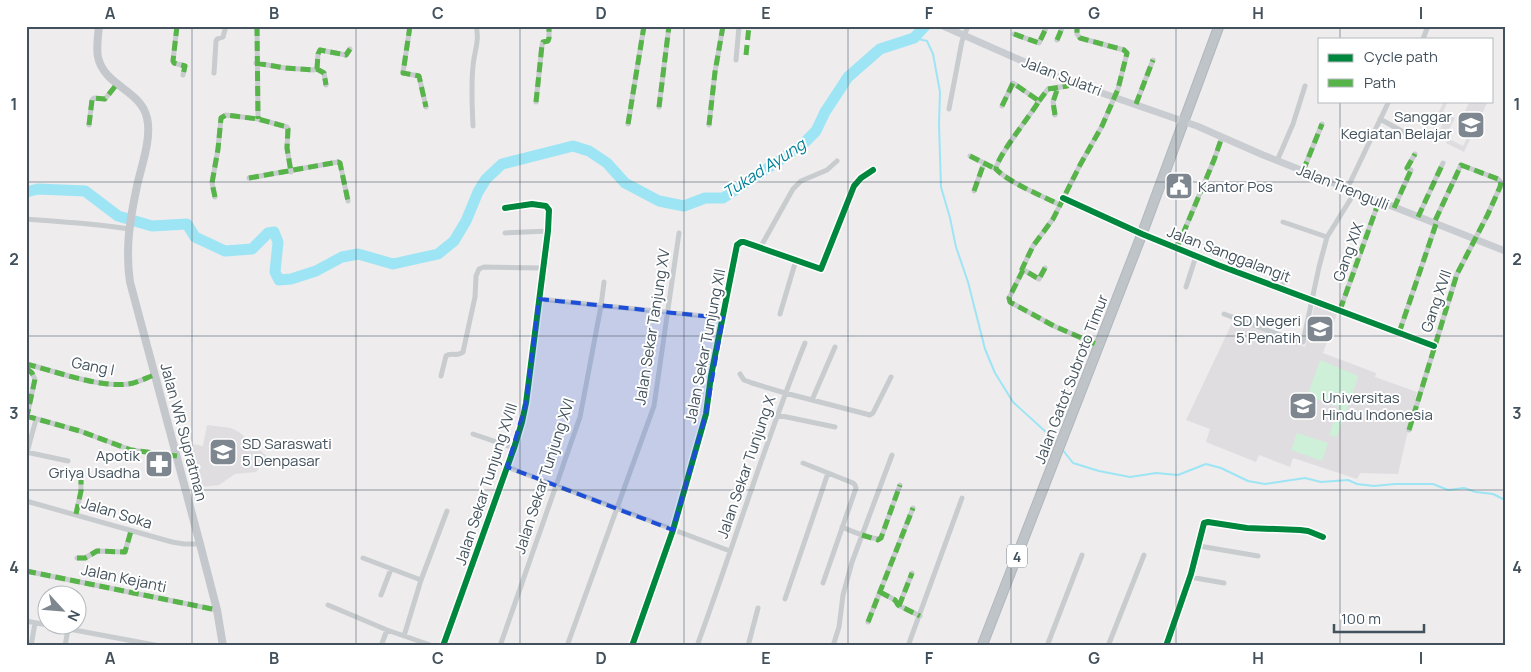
<svg xmlns="http://www.w3.org/2000/svg" width="1531" height="672" viewBox="0 0 1531 672" font-family="Manrope,sans-serif">
	<style>
		.education { fill: #dfdde0 }
		.green { fill: #cef0d9 }
		.lines { fill: none; stroke-linecap: round; stroke-linejoin: round }
		.stream { stroke: #9de5f4; stroke-width: 2 }
		.river { stroke: #9de5f4; stroke-width: 11 }
		.trunk-casing { stroke: #b1b7be; stroke-width: 11 }
		.minor { stroke: #c8cccf; stroke-width: 5 }
		.secondary { stroke: #c9cdd1; stroke-width: 7 }
		.primary { stroke: #c4c8cc; stroke-width: 8 }
		.trunk { stroke: #bec4c8; stroke-width: 9 }
		.quiet { stroke: #57b448; stroke-width: 5; stroke-dasharray: 10 5; stroke-linecap: butt }
		.cycleway-casing { stroke: #fff; stroke-width: 9 }
		.cycleway { stroke: #00873e; stroke-width: 6 }
		.marked { fill: #1d4ed8; fill-opacity: 0.2; stroke: #1d4ed8; stroke-width: 4; stroke-dasharray: 10 6; stroke-linejoin: round }
		.grid { fill: none; stroke: #42515c; stroke-width: 1; stroke-opacity: 0.55 }
		.labels { text-anchor: middle; dominant-baseline: central; stroke-width: 4; stroke-linejoin: round; paint-order: stroke }
		.shield { fill: #fff; stroke: #7b858d; stroke-width: 1 }
		.shield-label { font-size: 14px; font-weight: bold; fill: #42515c }
		.street-label { font-size: 15px; fill: #42515c; stroke: #fff }
		.poi-label { font-size: 15px; fill: #42515c; stroke: #fff; text-anchor: end }
		.water-label { font-size: 16px; font-style: italic; fill: #038099; stroke: #fff }
		.neatline { fill: none; stroke: #42515c; stroke-width: 2 }
		.grid-label { font-size: 16px; text-anchor: middle; font-weight: bold; fill: #42515c }
	</style>
	<rect width="100%" height="100%" fill="#eeeced"/>
	<path class="education" d="M1444 101H1448L1443 112 1455 118 1445 137 1463 146 1472 128 1460 121 1469 103 1466 101 1475 103 1476 101H1488L1464 152 1446 143 1447 141 1437 136 1446 116 1439 112Z
		M1315 303 1338 311 1323 353 1376 373 1375 377 1417 392 1398 474 1360 473 1357 479 1293 458 1290 467 1259 455 1256 462 1206 442 1210 429 1186 420 1234 319 1305 347Z
		M207 425 231 428 239 432 268 457 256 472 235 474 219 485 193 488 181 442 203 446Z"/>
	<path class="green" d="M1320 360 1356 375 1358 377 1337 437 1329 435 1339 407 1314 398 1309 413 1302 411Z
		M1297 433 1328 443 1322 461 1291 450Z"/>
	<g class="lines">
		<path class="stream" d="M914 38 927 41 933 54 940 92 939 124 941 187 950 218 956 247 968 282 985 349 995 373 1013 402 1058 443
			M1062 449 1073 463 1099 471 1130 477 1156 473 1178 475 1206 464 1221 468 1248 481 1265 484 1305 478 1321 482 1348 480 1357 484 1374 486 1395 484H1433L1448 490 1464 488 1476 492 1493 494 1505 500"/>
		<path class="river" d="M26 192 38 189 85 191 118 216 152 226 187 224 195 237 225 251 252 249 268 233 274 232 278 242 275 272 279 280 291 279 316 271 342 257 358 254 393 264 438 254 454 241 466 221 478 192 486 179 502 164 573 146 589 151 607 163 625 183 659 201 684 206 705 198H723L801 146 816 131 825 112 848 77 880 49 914 38 925 26"/>
		<defs>
			<path id="trunk" d="M982 646 1142 234 1219 26"/>
		</defs>
		<use href="#trunk" class="trunk-casing"/>
		<path class="minor" d="M177 26 173 61 174 63 185 66 183 75
			M257 26 258 119
			M410 26 403 73 419 76 426 107
			M1014 34 1039 43 1047 26
			M1423 39 1428 26
			M1057 40 1063 26
			M736 60 739 26
			M256 63 285 68 313 70 317 69 324 73 326 85
			M317 69 318 54 320 50 346 55 350 49
			M214 73 216 41 217 39 223 37 226 26
			M1039 101 1048 89 1067 86 1070 82
			M536 102 542 45 543 42 548 41 549 38V26
			M1136 104 1153 60
			M1002 106 1013 83 1039 101C1031 115 997 156 996 169 1009 183 1043 196 1060 205
			M659 107 669 26
			M949 109 962 41 968 26
			M1055 115 1053 102 1058 87
			M1380 119 1407 134
			M628 124 644 26
			M89 125 92 100 94 98 105 99 117 84
			M709 125 715 72 723 26
			M473 126C472 106 471 86 473 66 474 52 480 40 476 26
			M970 156 996 169
			M1277 161 1293 124 1305 86
			M1303 171 1322 124
			M249 178 338 162 340 163 348 201
			M1347 189 1389 101
			M974 191 984 163
			M215 197 212 183 218 149 221 118 226 115 258 119 287 127 288 129 287 148 291 172
			M1063 198 1142 234 1218 265 1434 346
			M1394 208 1411 170 1407 168 1415 154
			M1418 217 1443 163
			M26 219C61 222 95 223 129 229
			M1283 222 1327 237
			M505 233 548 231
			M760 248 793 189 801 181 827 170 837 161
			M1177 248 1214 160 1222 137
			M1045 268 1039 279 1022 269 1033 246 1053 219 1080 165 1102 126 1118 89 1127 53 1124 50 1080 38 1077 34V26
			M1023 270 1009 298 1010 302 1054 326 1098 345
			M1186 287 1196 256
			M1281 288 1288 272
			M539 299 723 318
			M1340 310 1379 201
			M780 314 796 260
			M1224 314 1299 342H1303L1319 267 1327 237 1355 192
			M1399 333 1436 224
			M26 364C55 371 99 388 128 384 137 383 146 378 154 375
			M26 368 32 373 35 379 27 416
			M740 374 744 380 752 383 785 393 870 415 873 413 891 377
			M441 376 446 356C451 352 458 357 463 352L475 297 476 276 479 269 484 267 543 268
			M812 400 835 347
			M777 415 835 427
			M26 416 80 431 131 450 177 456
			M1409 430 1457 274 1488 214 1500 187 1501 182 1498 179 1461 165 1434 223
			M473 434 514 448
			M26 452 68 461
			M26 456 35 423
			M803 463 853 483 855 485 856 488 823 583
			M507 467 730 551
			M26 501 172 542 184 544H200
			M76 514 81 491V479
			M842 527C852 531 872 541 881 538L900 485
			M1199 546 1258 556
			M77 558H85L97 551 125 552 131 531
			M363 558 421 580
			M26 571 217 610
			M1190 577 1224 583
			M880 592 895 600 898 605 920 616
			M381 595 391 569
			M785 599 828 473
			M328 605 387 630 433 646
			M899 606 912 573
			M26 621 160 646
			M868 622 913 508
			M404 636 421 580 447 511
			M31 646 35 623
			M65 646 68 629
			M381 646 387 630
			M443 646 514 448 522 422 526 403 548 231 549 210 546 206 532 204 505 208
			M500 646 580 417 601 306 604 282
			M567 646 654 406 679 233
			M632 646 673 530 706 414 711 376 737 245 741 242H744L821 269 854 186 861 178 873 170
			M697 646C734 545 765 442 805 343
			M748 646 758 608
			M833 646 839 627 843 595 852 562 892 455
			M908 646 962 498
			M1047 646 1082 555
			M1108 646 1144 555
			M1166 646 1191 574 1204 523 1208 522 1247 528 1300 530 1308 531 1323 537"/>
		<path class="secondary" d="M943 26 1070 82 1197 126 1263 155 1505 251"/>
		<path class="primary" d="M99 26C98 36 96 47 98 57 104 86 141 90 147 118 152 138 141 167 137 186 130 219 125 248 130 282L200 544 217 610 223 646"/>
		<use href="#trunk" class="trunk"/>
		<path class="quiet" d="M177 26 173 61 174 63 185 66 183 75
			M257 26 258 119
			M410 26 403 73 419 76 426 107
			M1014 34 1039 43 1047 26
			M1057 40 1063 26
			M746 55 749 26
			M256 63 285 68 313 70 317 69 324 73 326 85
			M317 69 318 54 320 50 346 55 350 49
			M1039 101 1048 89 1067 86 1070 82
			M536 102 542 45 543 42 548 41 549 38V26
			M1136 104 1153 60
			M1002 106 1013 83 1039 101C1031 115 997 156 996 169 1009 183 1043 196 1060 205
			M659 107 669 26
			M1055 115 1053 102 1058 87
			M628 124 644 26
			M89 125 92 100 94 98 105 99 117 84
			M709 125 715 72 723 26
			M970 156 996 169
			M1303 171 1322 124
			M249 178 338 162 340 163 348 201
			M974 191 984 163
			M215 197 212 183 218 149 221 118 226 115 258 119 287 127 288 129 287 148 291 172
			M1394 208 1411 170 1407 168 1415 154
			M1418 217 1443 163
			M1177 248 1214 160 1222 137
			M1045 268 1039 279 1022 269 1033 246 1053 219 1080 165 1102 126 1118 89 1127 53 1124 50 1080 38 1077 34V26
			M1023 270 1009 298 1010 302 1054 326 1098 345
			M1340 310 1379 201
			M1399 333 1436 224
			M26 364C55 371 99 388 128 384 137 383 146 378 154 375
			M26 368 32 373 35 379 27 416
			M26 416 80 431 131 450 177 456
			M1409 430 1457 274 1488 214 1500 187 1501 182 1498 179 1461 165 1434 223
			M76 514 81 491V479
			M862 535 878 540 881 538 900 485
			M77 558H85L97 551 125 552 131 531
			M26 571 217 610
			M880 592 895 600 898 605 920 616
			M899 606 912 573
			M868 622 913 508"/>
		<defs>
			<path id="cycleway" d="M1063 198 1142 234 1218 265 1434 346
				M443 646 514 448 522 422 526 403 548 231 549 210 546 206 532 204 505 208
				M632 646 673 530 706 414 711 376 737 245 741 242H744L821 269 854 186 861 178 873 170
				M1166 646 1191 574 1204 523 1208 522 1247 528 1300 530 1308 531 1323 537"/>
		</defs>
		<use href="#cycleway" class="cycleway-casing"/>
		<use href="#cycleway" class="cycleway"/>
	</g>
	<path class="marked" d="M539 299 723 318 706 414 673 530 507 467 526 403Z"/>
	<path class="grid" d="M192 26V646M356 26V646M520 26V646M684 26V646M848 26V646M1011 26V646M1176 26V646M1340 26V39M1340 101V646M26 182H1505M26 336H1505M26 490H1505"/>
	<defs>
		<symbol id="school-square" viewBox="-11 -11 22 22"><rect x="-9" y="-9" width="18" height="18" rx="4" fill="#7e878f" stroke="#fff"/><path d="M0-5L7-2L0 1L-7-2ZM-4 1L0 2.5L4 1V4Q0 6-4 4Z" fill="#fff"/></symbol>
		<symbol id="civic-square" viewBox="-11 -11 22 22"><rect x="-9" y="-9" width="18" height="18" rx="4" fill="#7e878f" stroke="#fff"/><path d="M-.6-6.5H3V-4.5H.6V-3L4-1V1h2V6H-6V1h2V-1L-.6-3ZM-1.2 2.5V6h2.4V2.5Z" fill="#fff"/></symbol>
		<symbol id="university-square" viewBox="-11 -11 22 22"><rect x="-9" y="-9" width="18" height="18" rx="4" fill="#7e878f" stroke="#fff"/><path d="M0-5L7-2L0 1L-7-2ZM-4 1L0 2.5L4 1V4Q0 6-4 4Z" fill="#fff"/></symbol>
		<symbol id="pharmacy-square" viewBox="-11 -11 22 22"><rect x="-9" y="-9" width="18" height="18" rx="4" fill="#7e878f" stroke="#fff"/><path d="M-2-6h4v4h4v4h-4v4h-4v-4h-4v-4h4Z" fill="#fff"/></symbol>
	</defs>
	<g fill-rule="evenodd">
		<use href="#school-square" x="1455" y="109" width="32" height="32"/>
		<use href="#civic-square" x="1163" y="170" width="32" height="32"/>
		<use href="#school-square" x="1304" y="313" width="32" height="32"/>
		<use href="#university-square" x="1287" y="390" width="32" height="32"/>
		<use href="#school-square" x="207" y="436" width="32" height="32"/>
		<use href="#pharmacy-square" x="143" y="448" width="32" height="32"/>
	</g>
	<g class="labels">
		<rect class="shield" x="1007" y="544.5" width="20" height="23" rx="4"/>
		<g class="shield-label">
			<text x="1017" y="556">4</text>
		</g>
		<g class="street-label">
			<text transform="translate(1062 76) rotate(21)">Jalan Sulatri</text>
			<text transform="translate(1343 187) rotate(22)">Jalan Trengulli</text>
			<text transform="translate(1348 252) rotate(-70)">Gang XIX</text>
			<text transform="translate(1229 254) rotate(21)">Jalan Sanggalangit</text>
			<text transform="translate(1436 301) rotate(-71)">Gang XVII</text>
			<text transform="translate(652 327) rotate(-81)">Jalan Sekar Tanjung XV</text>
			<text transform="translate(705 346) rotate(-79)">Jalan Sekar Tunjung XII</text>
			<text transform="translate(93 366) rotate(11)">Gang I</text>
			<text transform="translate(1071 379) rotate(-69)">Jalan Gatot Subroto Timur</text>
			<text transform="translate(184 432) rotate(75)">Jalan WR Supratman</text>
			<text transform="translate(746 467) rotate(-71)">Jalan Sekar Tunjung X</text>
			<text transform="translate(544 476) rotate(-72)">Jalan Sekar Tunjung XVI</text>
			<text transform="translate(486 484) rotate(-72)">Jalan Sekar Tunjung XVIII</text>
			<text transform="translate(117 513) rotate(17)">Jalan Soka</text>
			<text transform="translate(124 578) rotate(12)">Jalan Kejanti</text>
		</g>
		<g class="poi-label">
			<text x="1452" y="116">Sanggar<tspan x="1452" dy="17">Kegiatan Belajar</tspan></text>
			<text x="1198" y="186" text-anchor="start">Kantor Pos</text>
			<text x="1301" y="320">SD Negeri<tspan x="1301" dy="17">5 Penatih</tspan></text>
			<text x="1322" y="397" text-anchor="start">Universitas<tspan x="1322" dy="17">Hindu Indonesia</tspan></text>
			<text x="242" y="443" text-anchor="start">SD Saraswati<tspan x="242" dy="17">5 Denpasar</tspan></text>
			<text x="140" y="455">Apotik<tspan x="140" dy="17">Griya Usadha</tspan></text>
		</g>
		<g class="water-label">
			<text transform="translate(764 168) rotate(-33)">Tukad Ayung</text>
		</g>
	</g>
	<rect width="1531" height="672" fill="none" stroke="#ffffff" stroke-width="55"/>
	<rect x="1318" y="38" width="175" height="65" fill="#ffffff" stroke="#b3b9be"/>
	<rect x="1328" y="54" width="25" height="8" fill="#00873e" stroke="#b3b9be"/>
	<text x="1364" y="62" font-size="15" fill="#42515c">Cycle path</text>
	<rect x="1328" y="79" width="25" height="8" fill="#57b448" stroke="#b3b9be"/>
	<text x="1364" y="88" font-size="15" fill="#42515c">Path</text>
	<g transform="translate(62 610) rotate(116)"><circle r="24" fill="#ffffff" stroke="#b3b9be"/>
	<path d="M0-4L9 19L0 12L-9 19Z" fill="#7e878f"/>
	<text y="-8" font-size="14" font-weight="bold" text-anchor="middle" fill="#42515c">N</text>
	</g>
	<path d="M1334 624v8h90v-8" fill="none" stroke="#42515c" stroke-width="2.5"/>
	<text x="1341" y="624" font-size="15" fill="#42515c" stroke="#ffffff" stroke-width="4" paint-order="stroke">100 m</text>
	<rect x="28" y="28" width="1476" height="616" class="neatline"/>
	<g class="grid-label">
		<text x="110" y="19">A</text>
		<text x="274" y="19">B</text>
		<text x="438" y="19">C</text>
		<text x="601" y="19">D</text>
		<text x="766" y="19">E</text>
		<text x="929" y="19">F</text>
		<text x="1094" y="19">G</text>
		<text x="1258" y="19">H</text>
		<text x="1421" y="19">I</text>
		<text x="14" y="110">1</text>
		<text x="1517" y="110">1</text>
		<text x="14" y="265">2</text>
		<text x="1517" y="265">2</text>
		<text x="14" y="419">3</text>
		<text x="1517" y="419">3</text>
		<text x="14" y="573">4</text>
		<text x="1517" y="573">4</text>
		<text x="110" y="664">A</text>
		<text x="274" y="664">B</text>
		<text x="438" y="664">C</text>
		<text x="601" y="664">D</text>
		<text x="766" y="664">E</text>
		<text x="929" y="664">F</text>
		<text x="1094" y="664">G</text>
		<text x="1258" y="664">H</text>
		<text x="1421" y="664">I</text>
	</g>
</svg>
